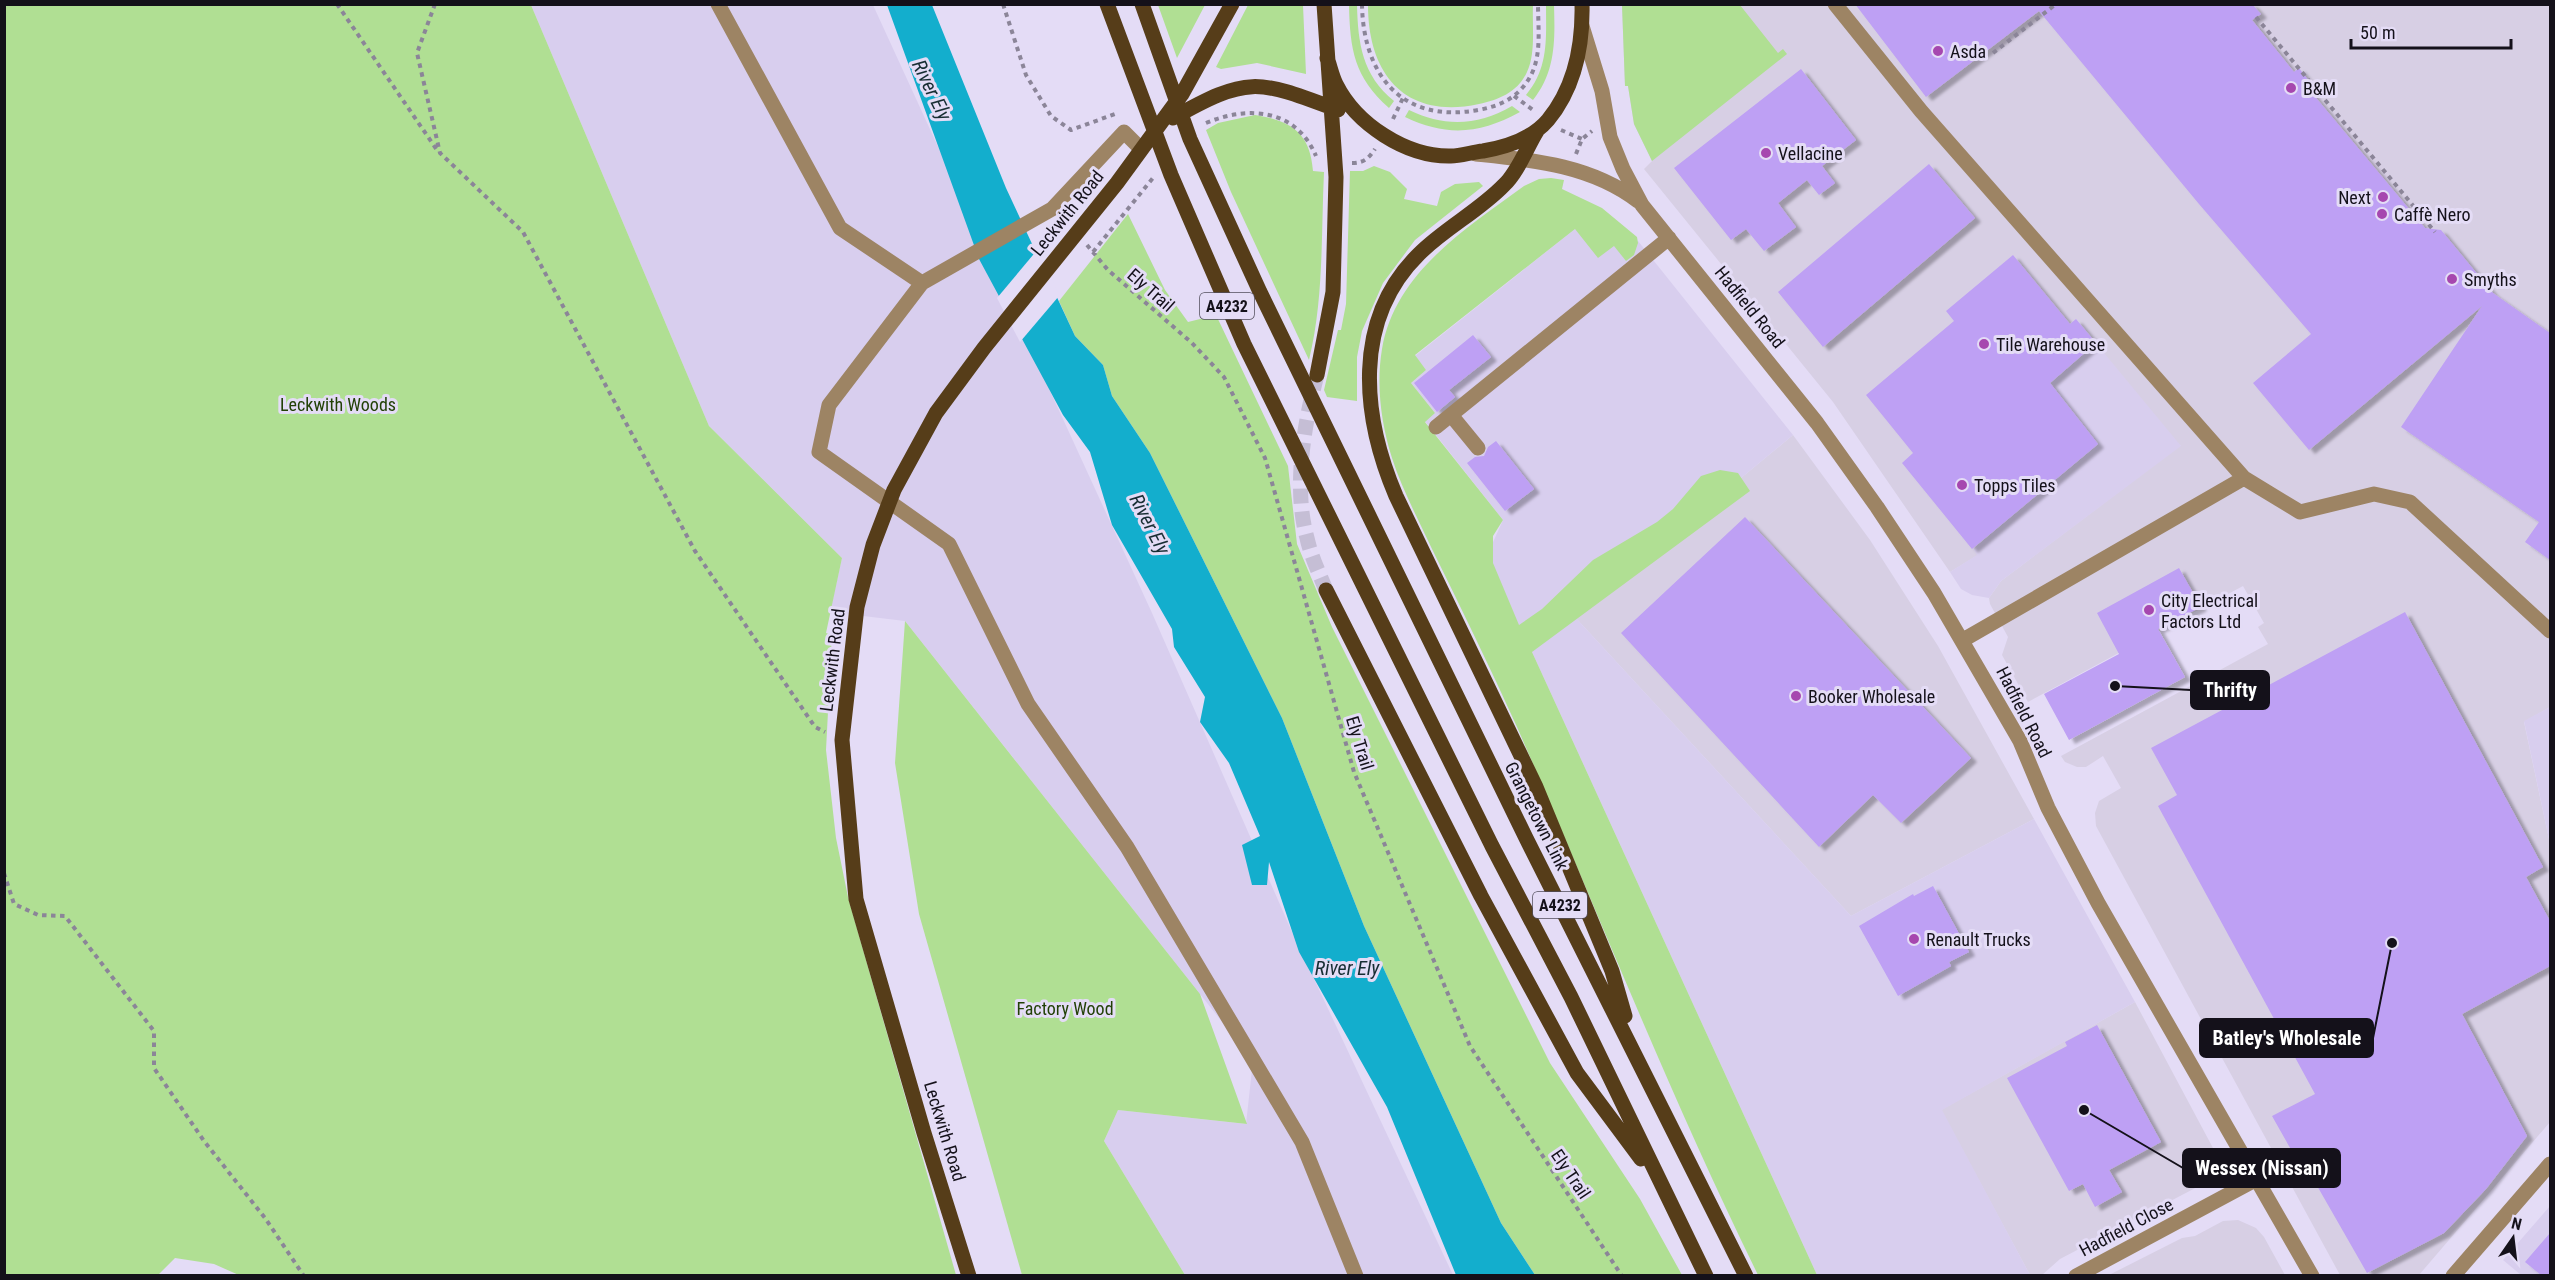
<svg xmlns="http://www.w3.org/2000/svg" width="2555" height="1280" viewBox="0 0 2555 1280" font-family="'Roboto Condensed',sans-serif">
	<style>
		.commercial { fill: #d7cfe4 }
		.built { fill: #d8ceee }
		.green { fill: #b0df93 }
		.water { fill: #13aecd }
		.pier { fill: #e4dcf6 }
		.building { fill: #bea0f4; filter: url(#shadow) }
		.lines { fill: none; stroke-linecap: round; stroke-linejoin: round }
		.major-tunnel { stroke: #c5bed5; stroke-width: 15; stroke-dasharray: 15 8; stroke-linecap: butt }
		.path { stroke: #8b8598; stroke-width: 4; stroke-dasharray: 4.5 4.5; stroke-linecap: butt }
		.minor { stroke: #9d8464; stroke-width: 15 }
		.major { stroke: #563d19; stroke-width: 15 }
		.poi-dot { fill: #a647af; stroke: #e4dcf6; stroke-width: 2 }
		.labels { text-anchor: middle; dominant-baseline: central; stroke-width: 6; stroke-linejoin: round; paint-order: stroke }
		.shield { fill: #e4dcf6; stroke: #524e5c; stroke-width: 1.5 }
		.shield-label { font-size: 16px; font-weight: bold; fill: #14111a }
		.poi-label { font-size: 18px; fill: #14111a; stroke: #e4dcf6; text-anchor: start }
		.street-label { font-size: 18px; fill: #14111a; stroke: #e4dcf6 }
		.park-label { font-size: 18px; fill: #224106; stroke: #e4dcf6 }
		.water-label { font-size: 20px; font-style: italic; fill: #172d33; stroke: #e4dcf6 }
		.leader { fill: none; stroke: #14111a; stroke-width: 2 }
		.callout-dot { fill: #14111a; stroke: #e4dcf6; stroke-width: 2 }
		.callout { fill: #14111a; stroke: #14111a; stroke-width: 2 }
		.callout-label { font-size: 20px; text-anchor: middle; font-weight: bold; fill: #fff }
	</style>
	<defs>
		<filter id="shadow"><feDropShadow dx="6" dy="4" stdDeviation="1.5" flood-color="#0004"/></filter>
	</defs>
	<rect width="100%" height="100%" fill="#e4dcf6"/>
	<path class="commercial" d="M1622 5H2550V707L2524 722 2550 844V1122L2419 1275H2340L2096 826 2095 813 2099 801 2121 788 2103 756 2086 767H2077L2065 762 2061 756 2268 644 2258 627 2264 623 2243 586 2028 702 2002 655 2008 637 1990 604 1989 598 2001 581 2181 445 2021 507 1973 549 1978 555 1950 572 1833 402 1644 169 1652 161 1634 124 1628 86H1625Z
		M1793 435 1870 540 1938 646 2034 819 1851 916 1574 616Z
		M2135 1002 2213 1148V1158L2209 1173 2201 1185 2060 1259 2042 1275H2030L1941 1110Z
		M2238 1220 2256 1228 2264 1237 2285 1275H2109L2182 1238 2195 1236 2223 1221Z"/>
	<path class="built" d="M531 5H873L1152 613 1292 932 1453 1275H1185L1104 1141 1118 1110 1246 1124 1253 1061 905 621 830 612 842 558 709 426Z
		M1575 229 1614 246 1638 241 1793 435 1574 616 1851 916 2034 819 2135 1002 1942 1110 2030 1275H1817L1532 652 1485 560 1503 520 1425 421 1435 413 1411 383 1426 370 1415 356Z
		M2076 319 2181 446 2001 581 1989 598 1972 595 1961 589 1950 572 1977 555 1973 549 2021 507 1952 422Z
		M2550 707V844L2524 721Z
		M2550 1206V1275H2521L2503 1260Z"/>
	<path class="green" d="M5 4 531 5 709 426 842 558 826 633 832 635 826 750 836 838 848 897 956 1275 241 1276 214 1264 175 1258 158 1275H5Z
		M1158 5H1205L1177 58Z
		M1248 5H1303L1306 74 1257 63 1221 69 1216 67Z
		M1349 5H1357C1358 43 1362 75 1394 101L1389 108C1354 77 1350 49 1349 5Z
		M1368 5H1533C1532 26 1536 53 1527 72 1518 92 1499 100 1479 104 1405 120 1368 74 1368 5Z
		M1546 5H1554C1555 40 1556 71 1533 100L1526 95C1549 68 1546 38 1546 5Z
		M1622 5H1740L1778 53 1783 49 1787 54 1652 161 1634 124 1628 86H1625Z
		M1512 106 1520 112C1480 134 1447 137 1405 117L1409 110C1444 127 1478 126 1512 106Z
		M1255 115C1292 121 1310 133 1313 171L1324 172C1321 235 1324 298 1309 360L1231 192 1206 130 1218 123Z
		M1374 166 1390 172 1407 189 1404 199 1437 206 1441 192 1455 184 1479 182 1483 186 1415 240 1383 283 1362 331 1357 357V401L1327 397 1324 390 1338 330H1341L1346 304 1350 171H1363Z
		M1551 178 1564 180 1562 189 1602 208 1637 237 1638 243 1634 255 1626 261 1614 246 1598 258 1575 229 1415 355 1426 370 1411 383 1435 413 1425 422 1503 520 1493 536V563L1519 625 1542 609 1593 560 1657 522 1673 509 1701 476 1720 470 1738 473 1750 491 1532 652 1817 1275H1758C1670 1096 1597 910 1517 727 1490 667 1461 608 1432 549 1418 519 1402 489 1392 458 1381 423 1376 385 1382 349 1395 272 1467 228 1524 186L1539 179Z
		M1128 214 1165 290 1188 322 1216 315 1288 466 1297 544 1332 627 1550 1063 1640 1199 1682 1275H1535L1501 1223 1364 926 1282 718 1150 453 1112 396 1103 365 1075 336 1059 301Z
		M905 621 1200 994 1247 1124 1118 1110 1104 1141 1185 1275H1022L919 914 895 763Z"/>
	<path class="water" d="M887 5H932L1006 188 1075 336 1103 365 1112 396 1150 453 1282 718 1364 926 1501 1223 1535 1275H1456L1387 1107 1299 952 1269 862 1267 885H1252L1242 845 1260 836 1229 763 1200 722 1205 697 1174 647 1172 629 1112 525 1090 452 1063 415 979 259Z"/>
	<path class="pier" d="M1038 249 1059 296 1020 342 997 298Z"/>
	<path class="building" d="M1855 4H2252L2261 14 2252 20 2294 72 2299 68 2311 84 2307 87 2425 228 2441 230 2493 293 2550 333V560L2525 542 2539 522 2401 427 2482 306 2309 450 2253 383 2311 334 2199 204 2039 11 1926 97Z
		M1801 69 1856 140 1822 166 1835 183 1819 195 1807 180 1778 203 1796 227 1764 251 1746 229 1731 240 1674 168Z
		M1929 164 1975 218 1823 347 1778 292Z
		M2013 255 2070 324 2076 319 2096 343 2050 383 2098 444 1972 549 1902 463 1913 453 1866 395 1954 321 1946 311Z
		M1473 335 1491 357 1449 390 1455 397 1437 412 1414 383Z
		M1496 441 1534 489 1505 511 1467 463 1475 457 1484 456 1488 447Z
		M1745 517 1971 758 1901 823 1873 795 1819 847 1621 633Z
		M2179 568 2201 607 2158 629 2185 677 2069 740 2044 694 2119 654 2097 613Z
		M2405 612 2543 867 2526 877 2550 921V966L2462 1014 2527 1136 2486 1189 2444 1233 2367 1273 2312 1177 2307 1178 2272 1116 2315 1094 2158 806 2177 795 2151 748Z
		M1933 886 1969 952 1949 962 1951 966 1898 996 1859 926 1913 894 1914 896Z
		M2097 1025 2161 1142 2109 1170 2122 1192 2095 1207 2083 1184 2069 1191 2007 1078 2067 1046 2065 1042Z
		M2550 1233V1275H2541L2525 1262Z"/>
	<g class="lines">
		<path class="major-tunnel" d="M1317 375C1304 424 1293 488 1307 538 1311 556 1319 573 1326 590"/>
		<path class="path" d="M337 4 437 150
			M435 4 417 53 440 153 523 232 695 551 815 727 825 732
			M1003 4 1026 75 1051 116 1071 130 1115 114 1116 117
			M1362 4C1363 75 1402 124 1478 110 1500 106 1518 98 1530 77 1542 56 1538 28 1538 4
			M2256 17 2435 232
			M1993 53 2056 4
			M1514 96 1533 110
			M1393 119 1403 98
			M1206 123C1249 105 1296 109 1316 156
			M1561 130 1582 139
			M1576 154 1582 139 1592 131
			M1352 163C1364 163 1369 158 1375 149
			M1087 245 1108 270 1192 343 1224 377 1265 458 1354 772 1470 1046 1622 1276
			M1093 252 1153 178
			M4 873 14 904 38 915 65 916 154 1031V1068L204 1141 265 1218 304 1276"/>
		<path class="minor" d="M718 4 840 228 922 283
			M1835 4 1921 111 2244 478 2300 512 2374 494 2410 502 2550 631
			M1582 26 1602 91 1610 137 1623 169 1642 205 1817 423 1877 507 1934 593 2020 741 2048 808 2098 903 2312 1276
			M1141 149 1124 132 1052 209 922 283 829 405 819 452 949 544 1028 704 1127 847 1302 1142 1356 1276
			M1476 154C1533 160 1591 165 1638 201
			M1451 415 1478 448
			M1436 427 1669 238
			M1963 640 2244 478
			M2076 1276 2257 1179
			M2453 1276 2550 1164"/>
		<path class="major" d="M1107 4 1171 175 1244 344 1492 846 1571 997 1706 1276
			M1142 4 1190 139 1260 292 1526 838 1746 1276
			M1327 58C1330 66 1332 76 1336 84 1356 124 1406 157 1451 156 1461 156 1472 152 1483 151 1506 147 1532 139 1548 120 1575 87 1583 47 1582 4
			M1173 118C1249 75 1258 80 1338 110
			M1537 131C1527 147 1518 172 1504 185 1479 211 1445 228 1419 254 1352 320 1362 416 1396 496L1536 787 1612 971 1625 1016
			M1317 375 1333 292 1336 177 1324 4
			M1326 590 1481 896 1577 1073 1641 1159
			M969 1276 924 1133 856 899 842 740 857 607 873 545 894 490 936 413 984 348 1117 183 1182 94 1232 4"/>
	</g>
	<g class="poi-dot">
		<circle cx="1938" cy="51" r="6"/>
		<circle cx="2291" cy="88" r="6"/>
		<circle cx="1766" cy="153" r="6"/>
		<circle cx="2383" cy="197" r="6"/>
		<circle cx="2382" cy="214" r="6"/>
		<circle cx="2452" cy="279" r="6"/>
		<circle cx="1984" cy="344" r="6"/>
		<circle cx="1962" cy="485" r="6"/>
		<circle cx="2149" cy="610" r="6"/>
		<circle cx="1796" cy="696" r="6"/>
		<circle cx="1914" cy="939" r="6"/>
	</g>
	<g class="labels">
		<g class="shield">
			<rect x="1200" y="293" width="54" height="26" rx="4.5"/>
			<rect x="1533" y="892" width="54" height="26" rx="4.5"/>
		</g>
		<g class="shield-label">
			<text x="1227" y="306">A4232</text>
			<text x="1560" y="905">A4232</text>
		</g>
		<g class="poi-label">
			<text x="1950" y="51">Asda</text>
			<text x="2303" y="88">B&amp;M</text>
			<text x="1778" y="153">Vellacine</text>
			<text x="2371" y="197" text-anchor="end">Next</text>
			<text x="2394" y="214">Caffè Nero</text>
			<text x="2464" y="279">Smyths</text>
			<text x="1996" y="344">Tile Warehouse</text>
			<text x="1974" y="485">Topps Tiles</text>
			<text x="2161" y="600">City Electrical<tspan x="2161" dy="21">Factors Ltd</tspan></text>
			<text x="1808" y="696">Booker Wholesale</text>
			<text x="1926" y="939">Renault Trucks</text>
		</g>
		<g class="street-label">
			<text transform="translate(1067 213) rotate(-51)">Leckwith Road</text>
			<text transform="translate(1151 290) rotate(41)">Ely Trail</text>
			<text transform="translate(1750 307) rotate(51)">Hadfield Road</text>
			<text transform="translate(832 660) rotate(-83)">Leckwith Road</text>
			<text transform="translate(2024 712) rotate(63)">Hadfield Road</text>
			<text transform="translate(1360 743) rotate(73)">Ely Trail</text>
			<text transform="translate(1537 816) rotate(63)">Grangetown Link</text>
			<text transform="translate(945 1131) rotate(73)">Leckwith Road</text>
			<text transform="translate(1571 1174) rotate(56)">Ely Trail</text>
			<text transform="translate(2126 1227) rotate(-28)">Hadfield Close</text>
		</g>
		<g class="park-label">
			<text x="338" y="404">Leckwith Woods</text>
			<text x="1065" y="1008">Factory Wood</text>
		</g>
		<g class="water-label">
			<text transform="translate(932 90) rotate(64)">River Ely</text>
			<text transform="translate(1150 524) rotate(63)">River Ely</text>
			<text x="1347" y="968">River Ely</text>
		</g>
	</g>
	<path class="leader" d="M2115 686L2191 690M2392 943L2373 1038M2084 1110L2183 1168"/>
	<g class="callout-dot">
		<circle cx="2115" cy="686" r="6"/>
		<circle cx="2392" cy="943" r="6"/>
		<circle cx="2084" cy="1110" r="6"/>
	</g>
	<g class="callout">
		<rect x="2191" y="671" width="78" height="38" rx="6"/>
		<rect x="2200" y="1019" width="173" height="38" rx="6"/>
		<rect x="2183" y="1149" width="157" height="38" rx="6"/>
	</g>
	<g class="callout-label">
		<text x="2230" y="697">Thrifty</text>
		<text x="2287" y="1045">Batley's Wholesale</text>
		<text x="2262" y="1175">Wessex (Nissan)</text>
	</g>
	<rect width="2555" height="1280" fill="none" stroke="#14111a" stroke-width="12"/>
	<g transform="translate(2513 1238) rotate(14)" stroke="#e4dcf6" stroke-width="4.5" paint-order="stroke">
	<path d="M0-4.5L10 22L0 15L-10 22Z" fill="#14111a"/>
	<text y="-9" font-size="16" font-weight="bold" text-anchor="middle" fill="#14111a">N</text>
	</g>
	<path d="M2351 39v9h160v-9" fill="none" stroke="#14111a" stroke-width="3"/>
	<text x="2360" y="39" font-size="18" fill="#14111a" stroke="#e4dcf6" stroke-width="4.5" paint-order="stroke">50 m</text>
</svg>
